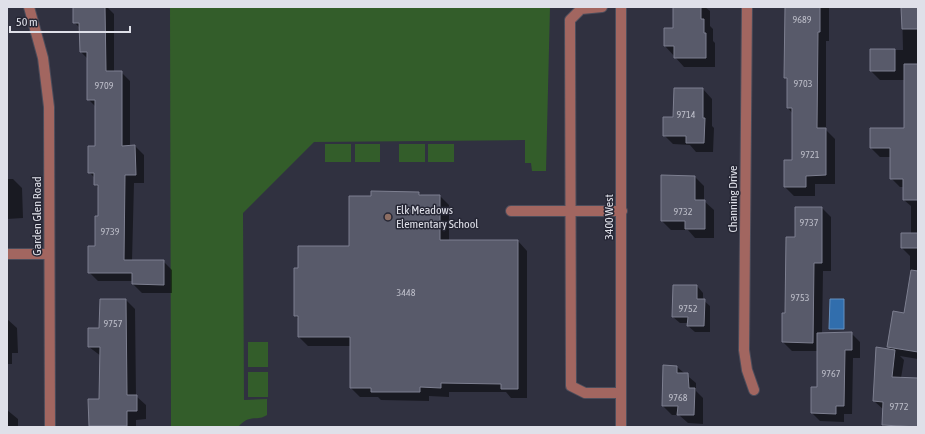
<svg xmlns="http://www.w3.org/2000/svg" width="925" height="434" viewBox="0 0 925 434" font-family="'Asap Condensed',sans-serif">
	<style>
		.green { fill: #335d2a }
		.water { fill: #316ead; stroke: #6590bf }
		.shadow { fill: #0007 }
		.building { fill: #585a6a; stroke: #7d7f90 }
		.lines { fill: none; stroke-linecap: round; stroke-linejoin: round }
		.minor-casing { stroke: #4c4d5b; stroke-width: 12 }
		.minor { stroke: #a26660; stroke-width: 10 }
		.education-dot { fill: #8d6e63; stroke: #262735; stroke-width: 1.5 }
		.labels { text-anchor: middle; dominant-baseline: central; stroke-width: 3; stroke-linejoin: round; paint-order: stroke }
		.number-label { font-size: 10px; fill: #bdbec9 }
		.street-label { font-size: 12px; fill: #dfe0e9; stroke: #262735 }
		.poi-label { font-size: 12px; fill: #dfe0e9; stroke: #262735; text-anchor: start }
	</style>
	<rect width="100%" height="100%" fill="#303140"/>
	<path class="green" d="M170 7H550L546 171H532L531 163H525V140L314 142 243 213 244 400 267 399V415C257 422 250 413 238 427H171Z
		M325 144H351V162H325Z
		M355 144H380V162H355Z
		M399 144H425V162H399Z
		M428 144H454V162H428Z
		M248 342H268V367H248Z
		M248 372H268V397H248Z"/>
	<path class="water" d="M830 299H844V329H829Z"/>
	<path class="shadow" d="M74 7H107L114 14V72H121L130 81V147L135 146 144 155V183H134L132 261H163L172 270V293H142L133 284V281H98L89 272 96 247 99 217V189L95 184V178L89 172 96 147V107L88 99V59L81 52 80 28 74 22Z
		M674 7H705L710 11V26L713 29V41L715 43V67H684L665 46 674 29Z
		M787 7H829V41H826V130L835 139V184H815V196H794L785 187 793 161V114L788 108V81L785 77Z
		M902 7H918V359L900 356 904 360 901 378 918 379V427H886L883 425 884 410 874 401 892 351 888 347 905 314 910 282V256L902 248 911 234V206L904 200V187H900L891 178V157H880L871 148 905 129V80H880L871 71V50H903Z
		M7 83H8V109H7Z
		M703 89 712 99V126L714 128 713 152H696L690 145 673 144 664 135 674 118Z
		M695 177 704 186V201L714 210V238H695L688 230H671L662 221Z
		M7 179H13L22 188 23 218 7 219Z
		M419 193 422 196H440L449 205V241H518L527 251V398H511L506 392H449V397L429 396V401L381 400 378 397H360L351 388V346H308L299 337V319L295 316 299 269 350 247 372 197Z
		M796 208H822L831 217V271H823L822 334 851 333 860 342V358H853L852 414H844V422L820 421 812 413 818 388V351H792L783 342 796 238Z
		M697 286 703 293V300L710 306V332H695L688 326V323H680L673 317Z
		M126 300 135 309 136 396 146 405V419L136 420V427H91L100 400 101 356 89 347 100 329Z
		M7 319 17 328 18 353H12V364H8V383H7Z
		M677 367 696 383V391L703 398V424L688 423 679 415H672L663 406Z
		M7 410 18 419V427H7Z"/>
	<path class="building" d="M73 7H105L106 71H122V146L135 145 136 175H125L124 260H164V285L132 284V273H88V246H95V216H98V185H94V173H88V146H95V100H87V52H80L79 23H73Z
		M673 7H701V19H704V33H706V58H674V46H664V28H673Z
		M785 7H820V32H818L817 128H826V175L806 176V187H784V160H792V108H787V78H784Z
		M901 7H918V29H902Z
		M870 49H895V71H870Z
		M904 64H918V200H903V179H890V148H870V128H904Z
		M674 88H703V118H705L704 143H686V136H663V117H673Z
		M661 175 695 176V200H705V229H685V221H661Z
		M371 191 419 192V195H440V240H518V389H501V384L441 383V388L420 387V392H371V388H350V337H298V316H294V268H298V246H349V196H371Z
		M795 207H822V263H814L813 343 782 342V313H785L786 237H795Z
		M901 233H918V248H901Z
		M911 270 918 271V352L887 347 893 311 904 313Z
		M673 285H697V299H705L704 326H687L688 317H672Z
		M100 299H126L127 395H137V411H127V426H89L88 399H99L100 347H88V328H99Z
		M852 332V350H845L844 406H836V414L811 413V387H817V333Z
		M876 347 895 350 892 377 918 378V427L882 425 883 402 873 401Z
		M663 365 677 366V373H688L689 388H695L694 415H677L678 406H662Z"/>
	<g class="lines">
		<defs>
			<path id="minor" d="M29 7 43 58 49 107 50 427
				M602 7 581 9 570 20 571 386 585 393H621
				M621 7V427
				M747 7 744 350 747 370 754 390
				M511 211H622
				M7 254H49"/>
		</defs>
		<use href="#minor" class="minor-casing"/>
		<use href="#minor" class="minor"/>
	</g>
	<circle class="education-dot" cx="388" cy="217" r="4"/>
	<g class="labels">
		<g class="number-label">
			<text x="802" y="19">9689</text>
			<text x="803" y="83">9703</text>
			<text x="104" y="85">9709</text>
			<text x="686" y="114">9714</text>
			<text x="810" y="154">9721</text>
			<text x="683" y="211">9732</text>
			<text x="809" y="222">9737</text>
			<text x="110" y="231">9739</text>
			<text x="406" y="292">3448</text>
			<text x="800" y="297">9753</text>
			<text x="688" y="308">9752</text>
			<text x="113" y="323">9757</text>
			<text x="831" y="373">9767</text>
			<text x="678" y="397">9768</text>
			<text x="899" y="406">9772</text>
		</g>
		<g class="street-label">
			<text transform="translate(733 199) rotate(-90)">Channing Drive</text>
			<text transform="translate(37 216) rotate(-90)">Garden Glen Road</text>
			<text transform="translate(609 217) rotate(-90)">3400 West</text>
		</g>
		<g class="poi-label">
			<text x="396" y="210">Elk Meadows<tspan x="396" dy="14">Elementary School</tspan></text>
		</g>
	</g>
	<rect width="925" height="434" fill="none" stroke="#dfe0e9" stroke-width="16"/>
	<path d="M10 26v6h120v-6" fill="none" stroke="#dfe0e9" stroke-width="2"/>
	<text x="16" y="26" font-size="12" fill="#dfe0e9" stroke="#262735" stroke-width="3" paint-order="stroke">50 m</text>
</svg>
